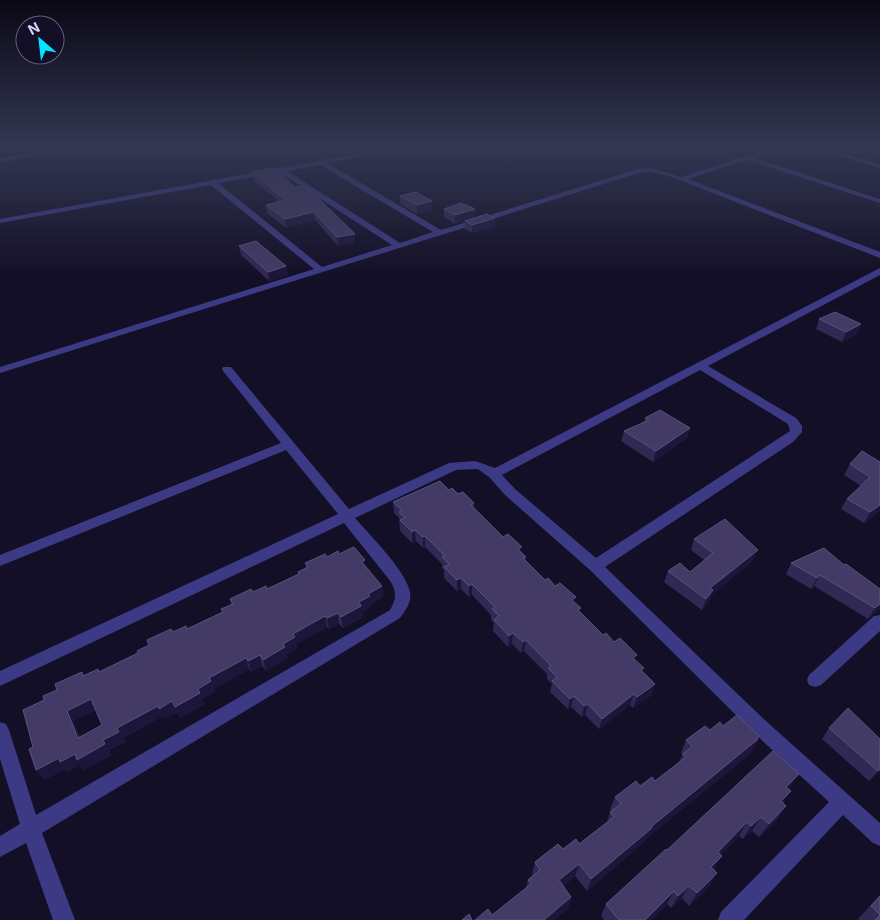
<svg xmlns="http://www.w3.org/2000/svg" width="880" height="920" viewBox="0 0 880 920" font-family="Inter,sans-serif">
	<style>
		.lines { fill: none; stroke-linecap: round; stroke-linejoin: round }
		.minor { fill: #3d3a85; fill-rule: evenodd }
		.wall { fill: #312854; fill-rule: evenodd }
		.shaded-wall { fill: #1d163a }
		.building { fill: #433a66; stroke: #5a527e; fill-rule: evenodd }
	</style>
	<rect width="100%" height="100%" fill="#130f26"/>
	<g class="lines">
		<path class="minor" d="M56 148H71L0 162V158Z
			M389 148H403L327 163 441 230 638 169 651 168 681 177 771 148H781L754 158 880 199V203L747 160 688 179 880 252V258L669 176 651 172 639 173 0 373V367L314 269 211 185 0 223V219ZM320 165 433 232 400 243 287 171ZM279 172 392 245 322 267 218 183Z
			M816 148H826L880 164V168Z
			M880 268V275L708 366 796 418 802 426V432L793 442 605 567 767 722 880 823V846L873 843 843 815 744 920H718L721 912 829 802 755 734 590 570 505 495 489 477 478 469 456 470 355 518C369 534 408 573 410 593 412 602 405 611 400 618L42 833 75 920H53L26 843 0 857V836L20 824 0 759V722L6 724 9 730 36 815 390 610C396 600 397 593 391 582L344 523 0 686V671L338 514 286 450 0 566V555L281 443 223 371 222 369 223 367H231L349 509 449 463 475 461 495 468ZM700 370 788 424 790 431 596 558 515 489 502 475Z
			M880 615V631L821 685 815 687 809 685 807 680 809 675 874 616Z"/>
	</g>
	<path class="wall" d="M343 148H385L349 153Z
		M252 172 295 187 355 234V243L338 246 315 220 286 228 267 213 266 205 279 201 253 180Z
		M400 196 432 201V209L417 214 400 204Z
		M444 209 475 218 455 224 444 217Z
		M495 218V227L472 233 465 229V221Z
		M239 246 286 266 288 275 269 281 241 255Z
		M819 319 857 334 842 342 816 329Z
		M645 418 690 428 687 438 653 462 621 441 624 431 644 422Z
		M880 462V511L864 523 841 509 847 499 861 486 844 475 850 464Z
		M449 490 474 503V508L503 537 526 557 525 561 545 580 555 586 575 603 580 612 603 635 614 642 636 660 642 672 652 695 633 708 630 705 599 729 585 715 582 717 571 707 568 709 550 692 552 684 547 679V674L524 651 521 653 512 644 508 647 493 631 494 623 491 620V615L472 595 469 597 461 589 457 591 444 578V570L442 568V564L425 547 423 548 416 541 412 543 400 531 399 518 394 513 393 502Z
		M694 539 753 561 712 594 709 601 702 610 664 582 668 571 690 572 704 560 691 550Z
		M339 554 365 566 382 586 383 597 371 604V607L362 612 363 617 343 628 339 624 329 629 327 627 296 644 297 648 286 654 288 658 266 671 262 666 251 672 249 669 214 689 215 692 202 699 204 704 180 718 177 712 164 719 163 716 123 738 125 742 109 750 111 755 84 770 80 765 67 772 65 769 44 780 36 770 33 747 44 700 57 690 84 675 99 672 138 653 173 632 187 629 222 612 221 609 231 604 230 599 267 589 298 574V572L306 568 305 563ZM95 710 102 725 80 737 73 721Z
		M791 563 844 565 880 589V609L868 619 814 586 811 589 786 574Z
		M723 726 758 739 751 753 648 837 646 840 587 891 575 876 563 886 571 897 568 909 554 920H475L492 915 526 888 528 880 533 875 532 874 535 862 563 849 579 844 607 822 610 812 612 811 610 809 615 797 640 786 655 781 679 762 682 755 681 753 686 740 710 730Z
		M829 728 880 739V771L869 781 822 739Z
		M789 789 777 820 759 837 752 831 743 839 739 836 721 854 714 870 717 873 709 886 689 906 682 898 671 908 667 904 651 920H604L601 916 606 904 667 850Z
		M880 895V920H859L858 919Z"/>
	<path class="shaded-wall" d="M349 148H385L349 153Z
		M432 201V209L417 214V205Z
		M475 209V218L455 224V215Z
		M314 212 315 220 286 228 285 219Z
		M495 218V227L472 233V225Z
		M355 234V243L338 246 337 237Z
		M286 266 288 275 269 281 268 272Z
		M861 324 857 334 842 342 846 332Z
		M690 428 687 438 653 462 656 451Z
		M880 505V511L864 523 870 512Z
		M415 530 416 541 412 543V532Z
		M425 536V547L423 548V537Z
		M758 550 753 561 712 594 709 601 702 610 710 588Z
		M820 575 814 586 811 589 817 578Z
		M461 578V589L457 591V580Z
		M472 584V595L469 597V586Z
		M382 586 383 597 371 604V607L362 612 363 617 343 628 341 617 368 594Z
		M880 604V609L868 619 875 608Z
		M338 613 339 624 329 629 327 618Z
		M325 616 327 627 296 644 297 648 286 654 288 658 266 671 263 660 283 644 293 634Z
		M513 633 512 644 508 647 509 636Z
		M526 640 524 651 521 653 523 642Z
		M260 655 262 666 251 672 248 661Z
		M246 658 249 669 214 689 215 692 202 699 204 704 180 718 175 707 209 678Z
		M655 684 652 695 633 708 637 697Z
		M634 694 630 705 599 729 602 719Z
		M574 696 571 707 568 709 570 699Z
		M91 699 97 710 73 721 84 748 78 738 67 711Z
		M172 701 177 712 164 719 163 716 123 738 125 742 109 750 111 755 84 770 80 765 67 772 65 769 44 780 36 770 59 758 75 754 103 740 117 728 158 706Z
		M588 704 585 715 582 717 584 706Z
		M759 736 751 753 648 837 646 840 587 891 591 879 651 827Z
		M880 769V771L869 781 878 771Z
		M799 774 790 788 777 801 786 787Z
		M791 791 781 805V801Z
		M786 806 777 820 759 837 769 824Z
		M761 817 752 831 743 839 751 826Z
		M747 822 739 836 710 865 718 852Z
		M722 856 714 869 704 880 711 867Z
		M579 864 575 876 555 892 559 880Z
		M717 873 709 886 689 906 697 893Z
		M689 886 682 898 671 908 678 896Z
		M674 891 667 904 651 920H645Z
		M571 897 568 909 554 920H544Z"/>
	<path class="building" d="M274 168 295 187 302 186 313 193 355 234 337 237 314 212 285 219 266 205 286 200 252 172Z
		M416 192 432 201 417 205 400 196Z
		M461 203 475 209 455 215 444 209Z
		M487 214 495 218 472 225 465 221Z
		M256 241 286 266 268 272 239 246Z
		M835 312 861 324 846 332 819 319Z
		M660 410 690 428 656 451 624 431 649 420 645 418Z
		M862 451 880 462V505L870 512 847 499 870 477 850 464Z
		M440 481 449 490 452 488 458 494 463 492 474 503 471 505 503 537 508 534 522 547 518 549 526 557 523 558 545 580 548 578 555 586 560 583 576 597 572 600 581 608 578 610 603 635 606 633 614 642 620 638 637 655 633 658 644 668 641 670 655 684 637 697 634 694 602 719 588 704 584 706 574 696 570 699 552 681 557 677 548 668 551 666 526 640 523 642 513 633 509 636 494 620 499 616 492 609 495 607 472 584 469 586 461 578 457 580 444 567 449 564 442 557 445 556 425 536 423 537 415 530 412 532 400 520 405 518 399 512 402 510 393 502Z
		M725 519 758 550 710 588 713 590 706 599 668 571 680 563 690 572 713 553 694 539Z
		M354 547 365 560 362 562 382 586 368 594 370 596 359 602 361 606 341 617 338 613 327 618 325 616 293 634 295 637 283 644 285 647 263 660 260 655 248 661 246 658 209 678 211 681 198 689 200 693 175 707 172 701 159 709 158 706 117 728 119 732 103 740 105 744 77 760 75 754 60 762 59 758 36 770 29 749 33 747 23 710 44 700 43 696 57 690 55 684 82 672 83 676 98 669 99 672 138 653 137 651 149 645 147 640 171 629 173 632 186 626 187 629 223 612 221 609 233 604 230 599 251 589 253 592 266 586 267 589 299 574 298 572 308 567 305 563 325 554 327 557 338 551 339 554ZM91 699 102 725 78 738 67 711Z
		M824 548 844 565 846 564 880 589V604L875 608 820 575 817 578 791 563Z
		M848 708 880 739V769L878 771 829 728Z
		M737 715 759 736 757 738 758 739 651 827 652 828 591 879 579 864 559 880 571 897 544 920H475L488 909 492 915 531 884 528 880 540 870 535 862 558 844 563 849 576 839 579 844 614 817 610 812 621 804 615 797 636 781 640 786 652 777 655 781 686 757 683 754 692 746 686 740 705 726 710 730 720 722 723 726Z
		M773 751 799 774 786 787 791 791 781 801 786 806 769 824 761 817 751 826 747 822 718 852 722 856 711 867 717 873 697 893 689 886 678 896 674 891 645 920H619L606 904 666 849 667 850Z
		M880 896V915L871 906Z
		M469 914 472 920H462Z
		M880 915V920H875Z"/>
	<linearGradient id="sky" x2="0" y2="1"><stop stop-color="#0a0815"/><stop offset="0.53" stop-color="#333752"/><stop offset="1" stop-color="#333752" stop-opacity="0"/></linearGradient>
	<rect width="880" height="277" fill="url(#sky)"/>
	<g transform="translate(40 40) rotate(332)"><circle r="24" fill="#130f26" stroke="#625e7d"/>
	<path d="M0-4L9 19L0 12L-9 19Z" fill="#00e5ff"/>
	<text y="-8" font-size="14" font-weight="bold" text-anchor="middle" fill="#d9d4ff">N</text>
	</g>
</svg>
